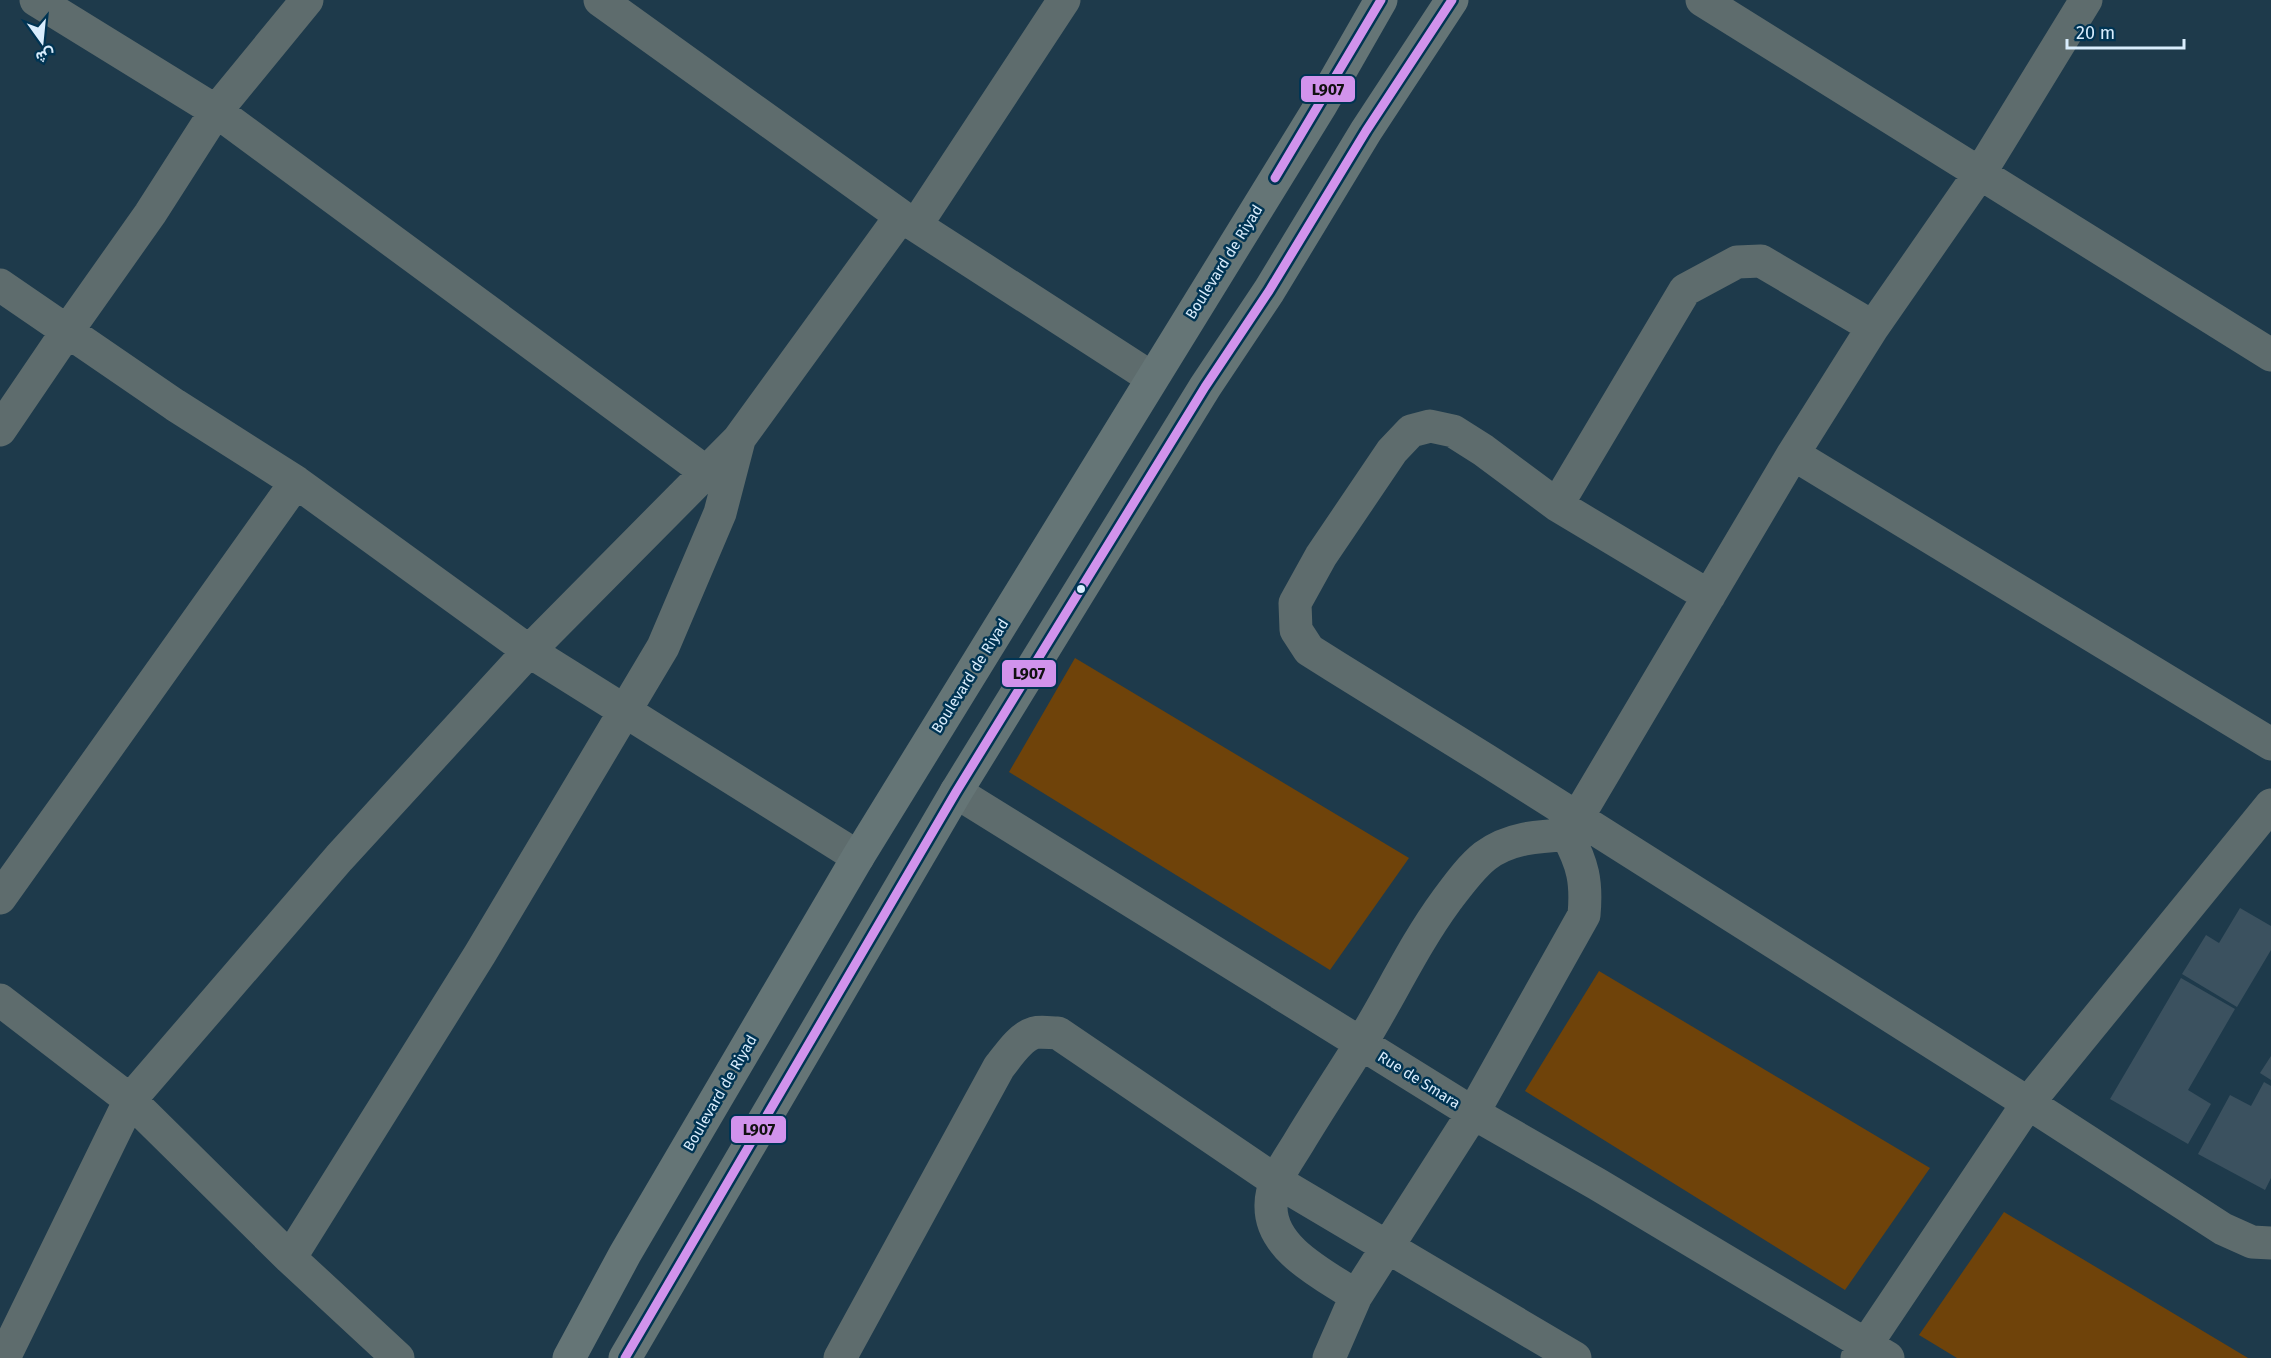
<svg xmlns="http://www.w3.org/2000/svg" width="2271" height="1358" viewBox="0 0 2271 1358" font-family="'Fira Sans',Vazirmatn,sans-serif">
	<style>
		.green { fill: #6f430a }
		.building { fill: #3b515f }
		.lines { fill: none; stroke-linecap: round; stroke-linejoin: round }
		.minor { stroke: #5e6c6d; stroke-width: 33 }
		.major { stroke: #657576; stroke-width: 33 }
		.bus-1-casing { stroke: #003453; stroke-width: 14 }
		.bus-1 { stroke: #d193ec; stroke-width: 9 }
		.bus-dot { fill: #d9edfd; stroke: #003453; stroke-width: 2 }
		.labels { text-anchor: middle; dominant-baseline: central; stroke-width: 5; stroke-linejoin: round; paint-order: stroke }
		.street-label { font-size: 15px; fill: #d9edfd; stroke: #003453 }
		.line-badge { stroke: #003453; stroke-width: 2 }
		.pale-badge-label { font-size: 16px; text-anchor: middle; font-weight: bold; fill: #111 }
	</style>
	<rect width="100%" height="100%" fill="#1e3a4b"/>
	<path class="green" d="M1075 658 1409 858 1330 970 1009 772Z
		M1599 971 1930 1168 1845 1290 1525 1091Z
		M2004 1212 2248 1358H1957L1919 1335Z"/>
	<path class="building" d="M2240 908 2271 926V950L2237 1007 2182 974 2206 935 2219 943Z
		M2181 978 2235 1009 2188 1090 2211 1104 2188 1144 2110 1099Z
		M2271 1056V1080L2260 1073Z
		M2264 1082 2271 1086V1178L2265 1190 2198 1154 2230 1095 2251 1106Z"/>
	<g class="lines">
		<path class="minor" d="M36 0 216 111 706 472
			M600 0 901 216 1152 378
			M1702 0 2271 355
			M916 225 1064 0
			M0 285 175 405 296 482 529 651 339 858 130 1100 4 1358
			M0 430 68 330 150 214 216 111 307 0
			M1793 454 2271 744
			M1557 505 1685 290 1737 262 1761 261 1873 327
			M1709 596 1557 505 1483 450 1453 431 1430 426 1411 431 1392 451 1321 556 1295 603 1296 630 1309 650 1336 667 1486 760 2028 1103 2223 1229 2252 1242 2271 1243
			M956 792 1473 1113 1597 1184 1888 1358
			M1567 835 1793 454 1873 327 1980 173 2086 0
			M858 857 529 651 739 439 901 216
			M0 898 296 482
			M0 1000 130 1100 290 1258 398 1358
			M290 1258 480 954 663 647 720 513 739 440
			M1356 1296C1325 1275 1271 1250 1271 1207 1270 1183 1287 1162 1299 1142 1319 1109 1340 1077 1360 1045 1390 997 1413 946 1446 901 1458 885 1470 868 1485 856 1509 838 1538 836 1567 835
			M840 1358 999 1067C1008 1056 1020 1037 1034 1033 1041 1031 1051 1033 1058 1033L1276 1181 1575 1358
			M1329 1358 1356 1296 1473 1113 1584 915C1587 882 1583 864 1567 835
			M1857 1358 2028 1103 2271 805"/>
		<path class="major" d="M569 1358 625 1254 858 857 1321 105 1381 0
			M625 1358 956 792 1205 387 1269 291 1366 131 1452 0"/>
		<defs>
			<path id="bus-1" d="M1275 178 1381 0
				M625 1358 956 792 1205 387 1269 291 1366 131 1452 0"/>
		</defs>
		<use href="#bus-1" class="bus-1-casing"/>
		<use href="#bus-1" class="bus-1"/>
	</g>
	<circle class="bus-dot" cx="1081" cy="589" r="5"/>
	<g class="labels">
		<g class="street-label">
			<text transform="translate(1224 262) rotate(-58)">Boulevard de Riyad</text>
			<text transform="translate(970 676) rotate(-58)">Boulevard de Riyad</text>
			<text transform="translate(1419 1080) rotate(32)">Rue de Smara</text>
			<text transform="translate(720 1093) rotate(-60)">Boulevard de Riyad</text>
		</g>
	</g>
	<g class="line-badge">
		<rect x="1300" y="75" width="56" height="28" rx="6" fill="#d193ec"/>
		<rect x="1001" y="659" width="56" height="29" rx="6" fill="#d193ec"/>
		<rect x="730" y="1115" width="57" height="29" rx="6" fill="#d193ec"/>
	</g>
	<g class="pale-badge-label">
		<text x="1328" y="95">L907</text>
		<text x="1029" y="679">L907</text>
		<text x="759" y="1135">L907</text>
	</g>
	<g transform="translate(42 42) rotate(165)" stroke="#003453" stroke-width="4.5" paint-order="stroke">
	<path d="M0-4.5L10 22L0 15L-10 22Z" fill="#d9edfd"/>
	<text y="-9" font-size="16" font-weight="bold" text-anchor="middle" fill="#d9edfd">ش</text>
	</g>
	<path d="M2067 39v9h117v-9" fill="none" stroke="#d9edfd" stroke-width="3"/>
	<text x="2076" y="39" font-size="18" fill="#d9edfd" stroke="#003453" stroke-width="4.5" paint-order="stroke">20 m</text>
</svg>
